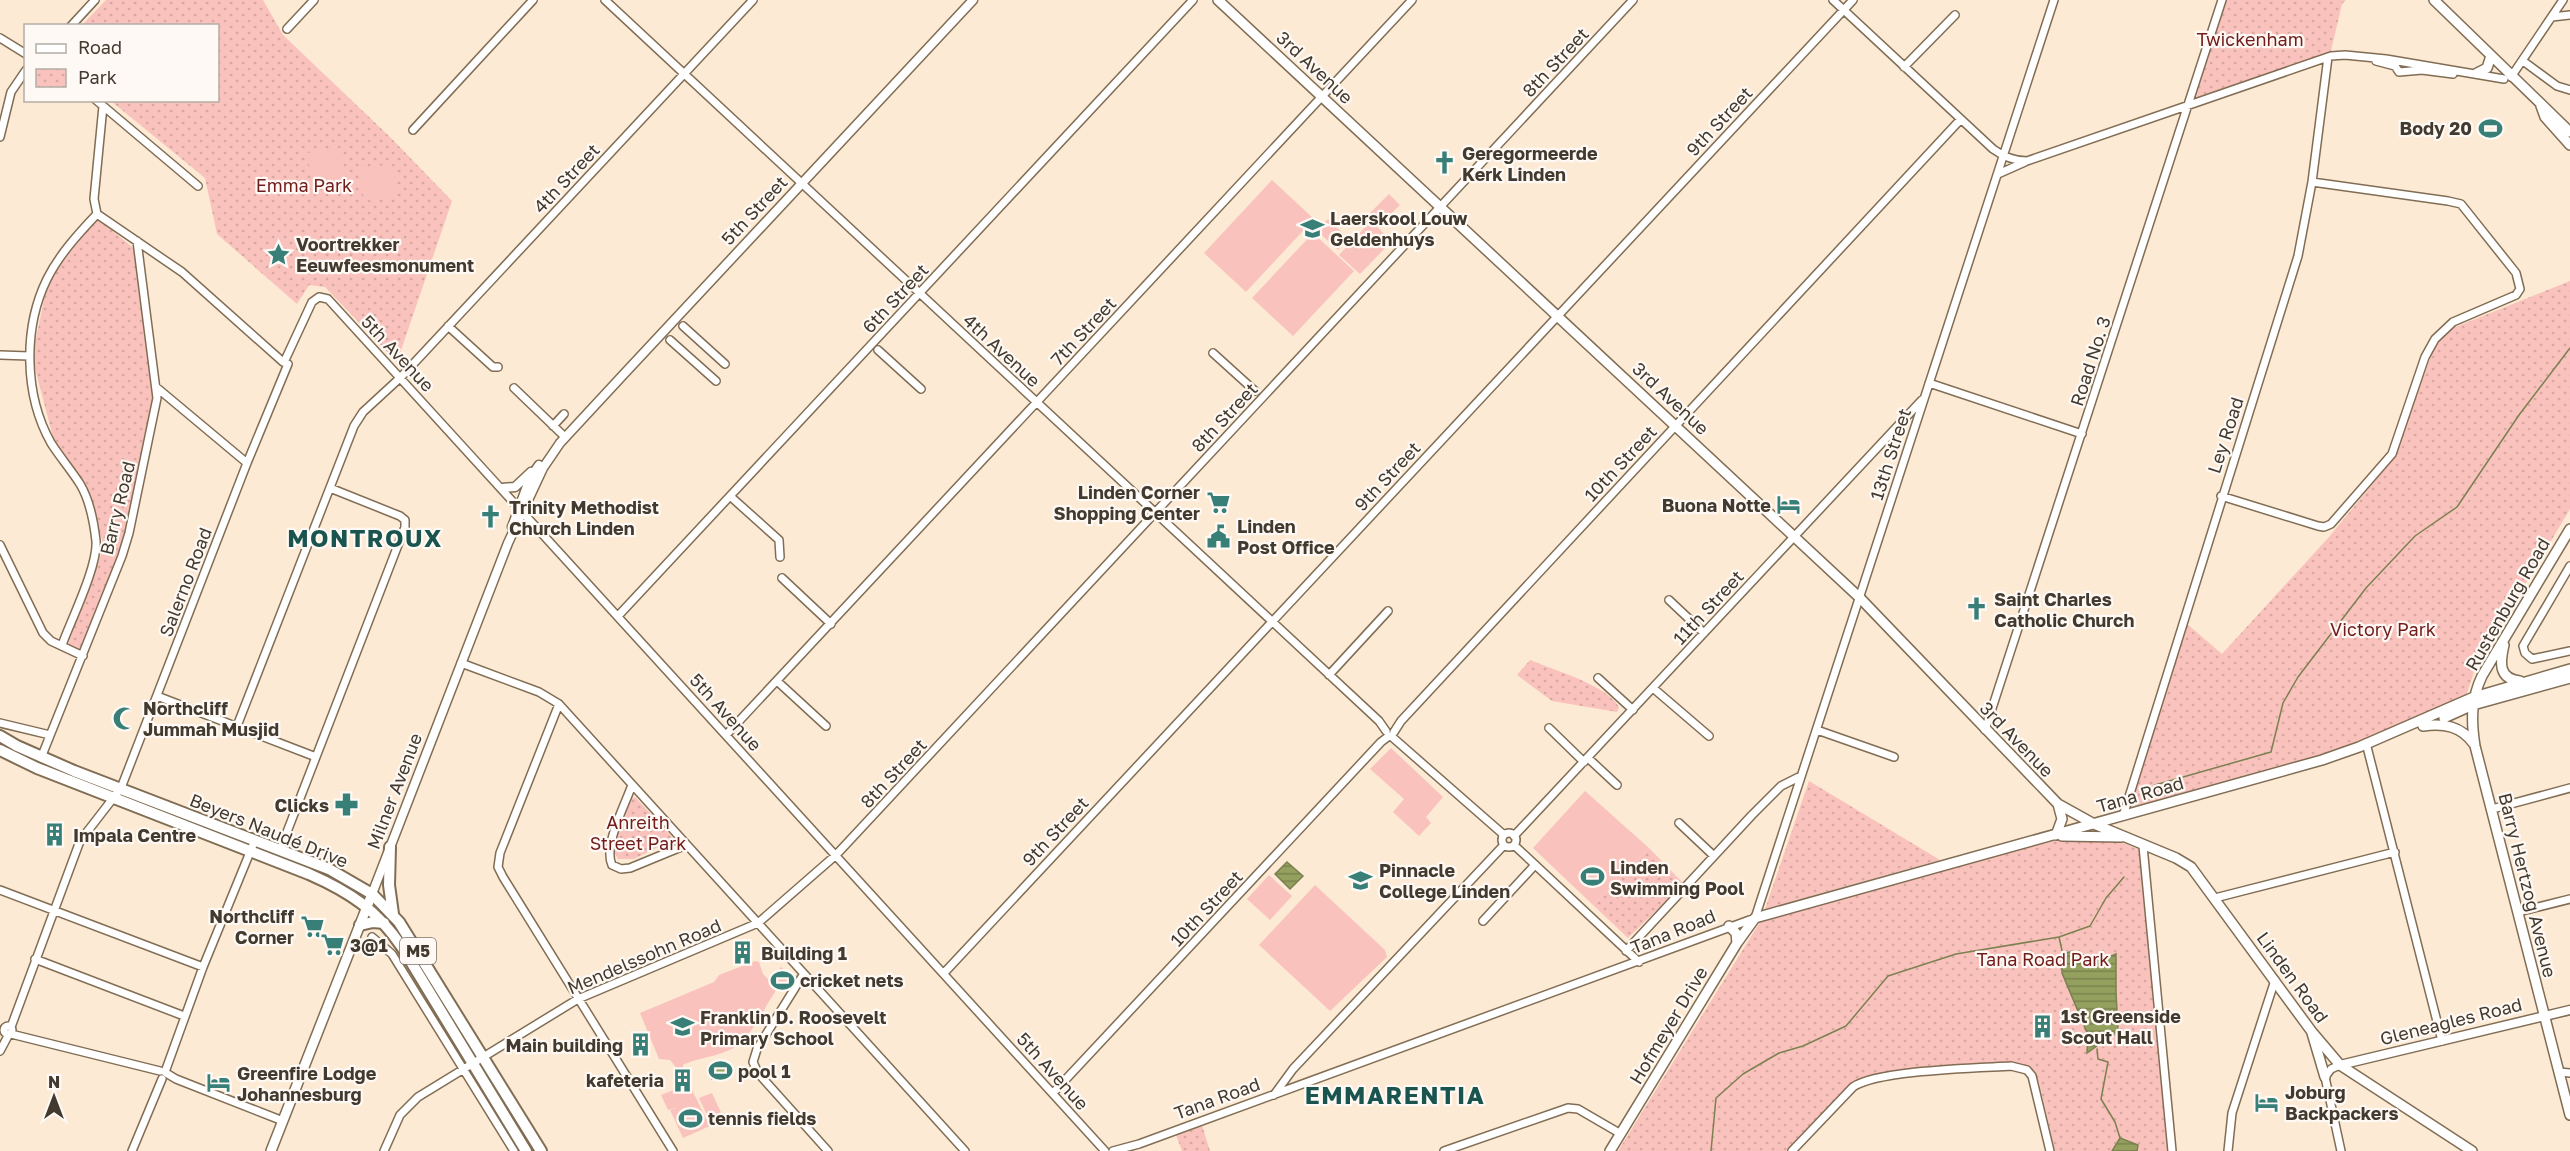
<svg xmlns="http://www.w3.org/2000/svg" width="2570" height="1151" viewBox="0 0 2570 1151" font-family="'Golos Text',sans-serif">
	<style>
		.park { fill: url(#park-dots) }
		.pitch { fill: #fac2bc }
		.water { fill: url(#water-rules); stroke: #7b8150; stroke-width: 1.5 }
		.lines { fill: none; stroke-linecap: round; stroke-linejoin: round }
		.stream { stroke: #7b8150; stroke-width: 1.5 }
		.minor-casing { stroke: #816d54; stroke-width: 10 }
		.tertiary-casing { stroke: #816d54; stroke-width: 11 }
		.secondary-casing { stroke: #816d54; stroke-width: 12 }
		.primary-casing { stroke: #816d54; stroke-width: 14 }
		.minor { stroke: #fff; stroke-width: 7 }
		.tertiary { stroke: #fff; stroke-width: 8 }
		.secondary { stroke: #fff; stroke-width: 9 }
		.primary { stroke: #fff; stroke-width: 10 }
		.labels { text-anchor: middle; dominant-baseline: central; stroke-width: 4.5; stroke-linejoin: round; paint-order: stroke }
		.shield { fill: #fef9f4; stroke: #7b736a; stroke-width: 1.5 }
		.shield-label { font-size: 16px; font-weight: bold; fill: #433a2f }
		.park-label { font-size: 18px; fill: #711b1b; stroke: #fef9f4 }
		.street-label { font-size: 18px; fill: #433a2f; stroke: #fef9f4 }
		.poi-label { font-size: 18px; font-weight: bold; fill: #433a2f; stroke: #fef9f4; text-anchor: start }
		.district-label { font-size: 24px; font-weight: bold; letter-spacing: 1.5px; fill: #19544f; stroke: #fef9f4 }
	</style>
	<defs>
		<pattern id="park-dots" width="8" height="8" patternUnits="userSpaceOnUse" patternTransform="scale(1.5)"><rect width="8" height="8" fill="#fac2bc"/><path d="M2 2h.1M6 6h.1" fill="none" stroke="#d8a7a2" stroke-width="1.8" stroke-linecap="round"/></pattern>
		<pattern id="water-rules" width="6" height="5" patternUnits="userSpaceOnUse" patternTransform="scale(1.5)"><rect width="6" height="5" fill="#93a05e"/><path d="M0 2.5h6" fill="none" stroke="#7a834e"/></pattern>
	</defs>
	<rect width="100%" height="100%" fill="#fcead4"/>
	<path class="park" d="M106 0H263L283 35 390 137 452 201 397 362 325 287 309 285 297 304 217 234 205 178 111 101 218 100V26H81Z
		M2222 0H2346L2342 4 2330 55 2189 103Z
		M97 218 138 252 161 396 129 542 85 653 68 645 104 546 85 488 54 441 32 357 48 281Z
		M2570 281V509L2475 669 2463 705 2369 742 2135 806 2132 794 2187 624 2222 654 2329 537 2394 458 2436 342 2453 328Z
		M1530 660C1556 671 1605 684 1619 707L1617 712 1552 701 1517 675Z
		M1809 781 1940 860 1765 909Z
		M635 797 674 839 634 859H618L611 846 627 801Z
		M2094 831 2145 852 2174 1151H2055L2039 1082 2019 1068 1876 1078 1854 1086 1795 1151H1618L1760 922 1959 865Z
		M1649 848 1684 884 1628 938 1593 905Z
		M1201 1122 1210 1151H1182L1175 1132Z"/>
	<path class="pitch" d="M341 148 346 182 313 187 307 153Z
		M392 164 397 196 364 201 359 169Z
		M1272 180 1314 219 1246 292 1204 253Z
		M1389 194 1400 205 1377 227 1392 241 1360 274 1339 255 1371 221 1367 216Z
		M1328 219 1349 239 1338 250 1317 231Z
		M1313 233 1354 271 1293 336 1252 298Z
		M1391 748 1443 797 1426 817 1431 823 1419 836 1393 812 1404 799 1370 769Z
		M1585 791 1649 848 1593 905 1533 848Z
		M1269 875 1292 896 1270 920 1247 899Z
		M1315 885 1385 950 1387 957 1330 1011 1259 945Z
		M755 961 759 962 763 974 776 987 775 992C765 1007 753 1032 740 1043 727 1056 698 1057 683 1065V1069L678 1070 670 1060 659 1059 640 1013 714 982 719 975Z
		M781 967 791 976 782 988 779 986 780 983 773 977Z
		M689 1084 710 1126 683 1138 670 1110 678 1107 668 1110 661 1095Z
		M712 1093 724 1119 711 1124 699 1098Z"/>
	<path class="water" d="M1287 862 1303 876 1290 889 1275 874Z
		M2072 951 2100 961 2116 954V992L2118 1031 2087 1053 2088 1035 2062 973V955Z
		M729 1063 732 1071 712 1079 708 1071Z
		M2120 1138 2138 1145 2137 1151H2112Z"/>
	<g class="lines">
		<path class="stream" d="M2155 785 2271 752 2283 703 2298 677 2366 588 2415 536 2457 507 2519 415 2570 348
			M2063 955 2059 937 2090 926 2106 898 2124 877
			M2097 1049 2098 1059 2108 1062 2101 1099 2115 1122 2120 1138
			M1711 1151 1716 1098 1743 1074 1779 1053 1803 1046 1846 1026 1888 976 1956 954 2059 937"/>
		<defs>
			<path id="minor" d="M605 0 1379 721 1386 731
				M1833 0 1993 149C2004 157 2014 161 2027 161L2331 56 2345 55 2386 59 2504 79
				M2552 17 2570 15
				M71 26 95 0
				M287 29 314 0
				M0 38 26 54
				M2376 61 2395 66 2399 72 2422 70 2453 74
				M2523 61 2557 86 2570 90
				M1904 67 1955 15
				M2511 77 2563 0
				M96 100 198 186
				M413 130 533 0
				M0 137 11 92 26 70
				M1998 174 2025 162
				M97 214 182 272 283 362
				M448 326 493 367H498
				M683 326 725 364
				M670 340 716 381
				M878 350 921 389
				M1213 353 1255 391
				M0 355 29 356
				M286 358 312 302 319 297 328 299 1105 1151
				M1929 383 2082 434
				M156 387 247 463
				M514 388 565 437
				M553 426 564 414
				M730 496 779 540 780 557
				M2221 496 2318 526 2324 527 2331 524 2392 454 2425 357 2435 339 2453 322 2516 295 2520 289 2516 273 2461 204 2448 201 2312 182
				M0 545 43 633 51 641 83 656
				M2570 566 2523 646 2525 653 2532 659 2570 651
				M782 578 831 624
				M1669 600 1704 633
				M618 616 1193 0
				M62 645C71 620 98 566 96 541 94 523 89 499 80 484 71 470 60 457 51 443 24 395 23 328 47 279 59 255 78 234 97 214L94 199 103 106
				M461 663 539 692 559 704 965 1151
				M1329 675 1388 611
				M1598 678 1633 710
				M777 681 826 726
				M1653 688 1709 736
				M157 696 316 757
				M559 704 500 853 498 867 503 877 673 1151
				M0 723 50 735
				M237 726 354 426 363 412 401 377 753 0
				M1549 728 1584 762
				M1817 730 1894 757
				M1985 730 2222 0
				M1394 732 1401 721 1960 120
				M726 735 1412 0
				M1391 736 1504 835
				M2366 743 2442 1041
				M41 758 122 556 129 533 157 398 137 241
				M1588 758 1617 785
				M632 785C625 805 603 846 612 865L621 869 630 868 686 845
				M2492 809 2570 788
				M2123 816 2298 256 2312 182 2328 57
				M1679 823 1714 856
				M1502 840a7 7 0 1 1 14 0a7 7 0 1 1-14 0Z
				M1514 836 1922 400
				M1514 845 1639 962
				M2143 846 2172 1151
				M280 850 405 527V520L400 516 330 488
				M0 890 203 967
				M2215 898 2395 852
				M2518 912 2570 899
				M1483 921 1534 866
				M372 937 392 954 514 1151
				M1626 951 1752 815 1781 786 1801 776
				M35 959 184 1016
				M944 973 1853 0
				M803 975 757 1049 753 1062 758 1073 828 1151
				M4 1030a4 4 0 1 1 8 0a4 4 0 1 1-8 0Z
				M11 1027 80 841 121 788 247 463 288 364
				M11 1034 160 1071
				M0 1051 9 1034
				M2340 1065 2331 1069 2325 1077 2341 1151
				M165 1072 203 967 255 840
				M2559 1072 2570 1073
				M166 1073 176 1079 283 1121
				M1053 1093 1381 742 1389 736
				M1274 1095 1293 1069 1504 845
				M132 1151 162 1079
				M384 1151 400 1115 418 1097 578 999 758 923 836 855 1633 0
				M1113 1151 1139 1144 1755 918 2054 0
				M1444 1151 1568 1108 1578 1109 1621 1134
				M1792 1151 1853 1087C1877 1070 1978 1068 2011 1066L2027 1070 2032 1076 2050 1151
				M2228 1151 2232 1113 2275 980"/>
			<path id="tertiary" d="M502 488 515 487 531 472
				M512 527 530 478 539 465
				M372 894 508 543 543 468 560 443 623 375 973 0
				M2340 1065 2570 1010"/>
			<path id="secondary" d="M1218 0 1860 598 2058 804 2094 824 2176 858 2191 867 2312 1032 2340 1065 2472 1151
				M2434 0 2570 132
				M2477 73 2487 68 2491 56
				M2541 106 2545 117 2570 145
				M2570 529 2482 676C2471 699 2471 721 2475 746L2570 1115
				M2504 645C2500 662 2498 679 2520 681
				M2444 718 2473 705 2570 678
				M2423 726C2444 723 2461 726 2474 744
				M2056 835 2062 819 2058 804
				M2062 836 2121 837
				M1729 926 1736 933 1737 943
				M2312 1033 2325 1077
				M271 1151 372 894
				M1610 1151 1737 943 1755 918 2322 760 2359 747 2474 697 2570 669"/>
			<path id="primary" d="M0 736 17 746 74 771 329 869 372 894 399 922 541 1151
				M0 750 37 768 309 874C350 892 377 910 402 947L526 1151
				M390 847 389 885 393 914
				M360 925 373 922 384 923"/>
		</defs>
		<use href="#minor" class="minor-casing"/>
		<use href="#tertiary" class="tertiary-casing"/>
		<use href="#secondary" class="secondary-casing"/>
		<use href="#primary" class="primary-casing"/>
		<use href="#minor" class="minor"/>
		<use href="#tertiary" class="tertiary"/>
		<use href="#secondary" class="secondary"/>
		<use href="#primary" class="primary"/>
	</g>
	<defs>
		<symbol id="stadium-bare" viewBox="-9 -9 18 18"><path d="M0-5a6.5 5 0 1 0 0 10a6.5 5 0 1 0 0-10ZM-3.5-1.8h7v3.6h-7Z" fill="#387f78" stroke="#fef9f4" stroke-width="2.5" paint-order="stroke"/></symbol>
		<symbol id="church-bare" viewBox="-9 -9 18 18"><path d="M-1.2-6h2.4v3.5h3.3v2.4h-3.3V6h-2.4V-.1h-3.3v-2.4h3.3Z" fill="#387f78" stroke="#fef9f4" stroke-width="2.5" paint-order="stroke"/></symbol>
		<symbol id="school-bare" viewBox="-9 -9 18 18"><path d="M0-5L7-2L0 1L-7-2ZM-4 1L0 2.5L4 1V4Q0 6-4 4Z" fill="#387f78" stroke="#fef9f4" stroke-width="2.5" paint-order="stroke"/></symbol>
		<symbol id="sight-bare" viewBox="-9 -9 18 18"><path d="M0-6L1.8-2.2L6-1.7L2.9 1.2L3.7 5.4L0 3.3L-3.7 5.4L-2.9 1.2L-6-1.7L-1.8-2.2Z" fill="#387f78" stroke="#fef9f4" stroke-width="2.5" paint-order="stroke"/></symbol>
		<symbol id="supermarket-bare" viewBox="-9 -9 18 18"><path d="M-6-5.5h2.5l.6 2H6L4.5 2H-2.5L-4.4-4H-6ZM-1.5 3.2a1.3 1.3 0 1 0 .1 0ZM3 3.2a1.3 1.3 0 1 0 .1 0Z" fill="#387f78" stroke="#fef9f4" stroke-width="2.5" paint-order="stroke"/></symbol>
		<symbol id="hotel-bare" viewBox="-9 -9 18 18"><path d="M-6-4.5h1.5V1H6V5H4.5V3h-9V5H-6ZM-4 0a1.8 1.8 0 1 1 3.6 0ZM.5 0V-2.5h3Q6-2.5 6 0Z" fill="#387f78" stroke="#fef9f4" stroke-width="2.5" paint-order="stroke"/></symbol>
		<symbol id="civic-bare" viewBox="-9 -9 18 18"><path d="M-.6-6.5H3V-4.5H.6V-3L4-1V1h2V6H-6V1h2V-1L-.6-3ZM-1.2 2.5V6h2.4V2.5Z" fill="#387f78" stroke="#fef9f4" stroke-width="2.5" paint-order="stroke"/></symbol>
		<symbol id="mosque-bare" viewBox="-9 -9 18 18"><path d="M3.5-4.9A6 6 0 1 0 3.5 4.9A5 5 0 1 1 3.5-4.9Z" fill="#387f78" stroke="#fef9f4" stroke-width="2.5" paint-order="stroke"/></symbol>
		<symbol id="pharmacy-bare" viewBox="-9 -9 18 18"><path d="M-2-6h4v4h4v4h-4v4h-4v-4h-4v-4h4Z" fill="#387f78" stroke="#fef9f4" stroke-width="2.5" paint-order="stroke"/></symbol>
		<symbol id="building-bare" viewBox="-9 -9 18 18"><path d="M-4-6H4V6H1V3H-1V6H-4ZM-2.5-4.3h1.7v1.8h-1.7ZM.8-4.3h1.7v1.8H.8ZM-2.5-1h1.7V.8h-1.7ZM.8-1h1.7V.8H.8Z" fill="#387f78" stroke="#fef9f4" stroke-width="2.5" paint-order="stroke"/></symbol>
	</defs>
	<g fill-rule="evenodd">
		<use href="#stadium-bare" x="2474" y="112" width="33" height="33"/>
		<use href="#church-bare" x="1428" y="146" width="33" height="33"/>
		<use href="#school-bare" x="1296" y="212" width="33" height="33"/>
		<use href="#sight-bare" x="262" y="238" width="33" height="33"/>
		<use href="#supermarket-bare" x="1202" y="486" width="33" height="33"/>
		<use href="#hotel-bare" x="1772" y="488" width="33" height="33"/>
		<use href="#church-bare" x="474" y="500" width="33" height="33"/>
		<use href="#civic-bare" x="1202" y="520" width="33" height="33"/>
		<use href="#church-bare" x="1960" y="592" width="33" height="33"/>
		<use href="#mosque-bare" x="108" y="702" width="33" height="33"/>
		<use href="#pharmacy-bare" x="330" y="788" width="33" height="33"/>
		<use href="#building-bare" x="38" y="818" width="33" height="33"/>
		<use href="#stadium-bare" x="1576" y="860" width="33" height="33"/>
		<use href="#school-bare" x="1344" y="864" width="33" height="33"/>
		<use href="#supermarket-bare" x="296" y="910" width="33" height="33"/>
		<use href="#supermarket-bare" x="316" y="928" width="33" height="33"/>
		<use href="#building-bare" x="726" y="936" width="33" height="33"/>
		<use href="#stadium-bare" x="766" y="964" width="33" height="33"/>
		<use href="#building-bare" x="2026" y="1010" width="33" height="33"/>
		<use href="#school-bare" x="666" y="1010" width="33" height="33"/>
		<use href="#building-bare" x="624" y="1028" width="33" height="33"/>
		<use href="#stadium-bare" x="704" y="1054" width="33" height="33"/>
		<use href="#building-bare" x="666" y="1064" width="33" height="33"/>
		<use href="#hotel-bare" x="202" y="1066" width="33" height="33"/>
		<use href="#hotel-bare" x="2250" y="1086" width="33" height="33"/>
		<use href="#stadium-bare" x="674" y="1102" width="33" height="33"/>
	</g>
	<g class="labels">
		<rect class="shield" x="400" y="938" width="36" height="26" rx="4.5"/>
		<g class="shield-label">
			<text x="418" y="951">M5</text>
		</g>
		<g class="park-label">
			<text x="2250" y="39">Twickenham</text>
			<text x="304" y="185">Emma Park</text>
			<text x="2383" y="629">Victory Park</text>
			<text x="638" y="822">Anreith<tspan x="638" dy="21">Street Park</tspan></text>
			<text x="2043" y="959">Tana Road Park</text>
		</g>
		<g class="street-label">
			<text transform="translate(1555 62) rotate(-47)">8th Street</text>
			<text transform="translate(1315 67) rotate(43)">3rd Avenue</text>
			<text transform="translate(1719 121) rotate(-47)">9th Street</text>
			<text transform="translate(566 178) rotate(-47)">4th Street</text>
			<text transform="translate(754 210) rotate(-47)">5th Street</text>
			<text transform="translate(895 298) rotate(-47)">6th Street</text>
			<text transform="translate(1083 331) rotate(-47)">7th Street</text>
			<text transform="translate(1002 350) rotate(43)">4th Avenue</text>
			<text transform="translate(398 353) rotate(47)">5th Avenue</text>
			<text transform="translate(2090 361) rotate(-72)">Road No. 3</text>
			<text transform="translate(1671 398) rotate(43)">3rd Avenue</text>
			<text transform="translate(1224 417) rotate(-47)">8th Street</text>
			<text transform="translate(2225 435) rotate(-72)">Ley Road</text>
			<text transform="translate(1890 454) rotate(-72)">13th Street</text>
			<text transform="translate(1620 463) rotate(-47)">10th Street</text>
			<text transform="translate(1387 476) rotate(-47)">9th Street</text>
			<text transform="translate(117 508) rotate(-76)">Barry Road</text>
			<text transform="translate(185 582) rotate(-69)">Salerno Road</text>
			<text transform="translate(2507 604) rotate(-60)">Rustenburg Road</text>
			<text transform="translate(1708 607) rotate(-47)">11th Street</text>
			<text transform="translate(726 712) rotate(48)">5th Avenue</text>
			<text transform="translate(2017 739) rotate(46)">3rd Avenue</text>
			<text transform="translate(893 773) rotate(-47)">8th Street</text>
			<text transform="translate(394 791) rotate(-69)">Milner Avenue</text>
			<text transform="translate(2140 794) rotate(-16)">Tana Road</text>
			<text transform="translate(269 830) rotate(22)">Beyers Naudé Drive</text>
			<text transform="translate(1055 831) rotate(-47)">9th Street</text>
			<text transform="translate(2528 885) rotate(76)">Barry Hertzog Avenue</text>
			<text transform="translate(1206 908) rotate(-47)">10th Street</text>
			<text transform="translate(1673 931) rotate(-22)">Tana Road</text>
			<text transform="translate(644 956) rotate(-23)">Mendelssohn Road</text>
			<text transform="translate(2293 977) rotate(54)">Linden Road</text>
			<text transform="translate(2451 1021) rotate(-14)">Gleneagles Road</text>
			<text transform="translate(1668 1025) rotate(-59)">Hofmeyer Drive</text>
			<text transform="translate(1053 1071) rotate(48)">5th Avenue</text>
			<text transform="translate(1217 1098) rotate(-20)">Tana Road</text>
		</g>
		<g class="poi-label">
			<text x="2472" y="128" text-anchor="end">Body 20</text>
			<text x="1462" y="153">Geregormeerde<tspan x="1462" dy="21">Kerk Linden</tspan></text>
			<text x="1330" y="218">Laerskool Louw<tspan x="1330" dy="21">Geldenhuys</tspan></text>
			<text x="296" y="244">Voortrekker<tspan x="296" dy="21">Eeuwfeesmonument</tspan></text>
			<text x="1200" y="492" text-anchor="end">Linden Corner<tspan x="1200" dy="21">Shopping Center</tspan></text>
			<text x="1771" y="505" text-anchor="end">Buona Notte</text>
			<text x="509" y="507">Trinity Methodist<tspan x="509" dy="21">Church Linden</tspan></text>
			<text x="1237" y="526">Linden<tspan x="1237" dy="21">Post Office</tspan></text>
			<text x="1994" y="599">Saint Charles<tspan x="1994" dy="21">Catholic Church</tspan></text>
			<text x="143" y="708">Northcliff<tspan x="143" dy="21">Jummah Musjid</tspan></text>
			<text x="329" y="805" text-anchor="end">Clicks</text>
			<text x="73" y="835">Impala Centre</text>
			<text x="1610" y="867">Linden<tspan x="1610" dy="21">Swimming Pool</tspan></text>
			<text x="1379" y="870">Pinnacle<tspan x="1379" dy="21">College Linden</tspan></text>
			<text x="294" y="916" text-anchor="end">Northcliff<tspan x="294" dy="21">Corner</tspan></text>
			<text x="350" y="945">3@1</text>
			<text x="761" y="953">Building 1</text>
			<text x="800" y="980">cricket nets</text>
			<text x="2061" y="1016">1st Greenside<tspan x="2061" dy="21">Scout Hall</tspan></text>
			<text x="700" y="1017">Franklin D. Roosevelt<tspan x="700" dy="21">Primary School</tspan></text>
			<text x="623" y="1045" text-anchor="end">Main building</text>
			<text x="738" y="1071">pool 1</text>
			<text x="237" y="1073">Greenfire Lodge<tspan x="237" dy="21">Johannesburg</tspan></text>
			<text x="664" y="1080" text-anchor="end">kafeteria</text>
			<text x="2285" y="1092">Joburg<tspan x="2285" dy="21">Backpackers</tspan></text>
			<text x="708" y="1118">tennis fields</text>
		</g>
		<g class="district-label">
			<text x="365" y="537">MONTROUX</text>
			<text x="1395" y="1094">EMMARENTIA</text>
		</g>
	</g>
	<rect x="24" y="24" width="195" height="78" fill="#fef9f4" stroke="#b3ada5" stroke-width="1.5"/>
	<rect x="36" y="44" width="30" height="9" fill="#ffffff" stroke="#b3ada5" stroke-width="1.5"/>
	<text x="78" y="54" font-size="18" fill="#433a2f">Road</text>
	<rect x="36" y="69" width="30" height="18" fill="url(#park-dots)" stroke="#b3ada5" stroke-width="1.5"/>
	<text x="78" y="84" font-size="18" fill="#433a2f">Park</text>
	<g transform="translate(54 1097)" stroke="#fef9f4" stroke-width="4.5" paint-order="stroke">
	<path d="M0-4.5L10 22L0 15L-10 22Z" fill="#433a2f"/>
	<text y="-9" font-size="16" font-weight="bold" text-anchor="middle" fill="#433a2f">N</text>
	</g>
</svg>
